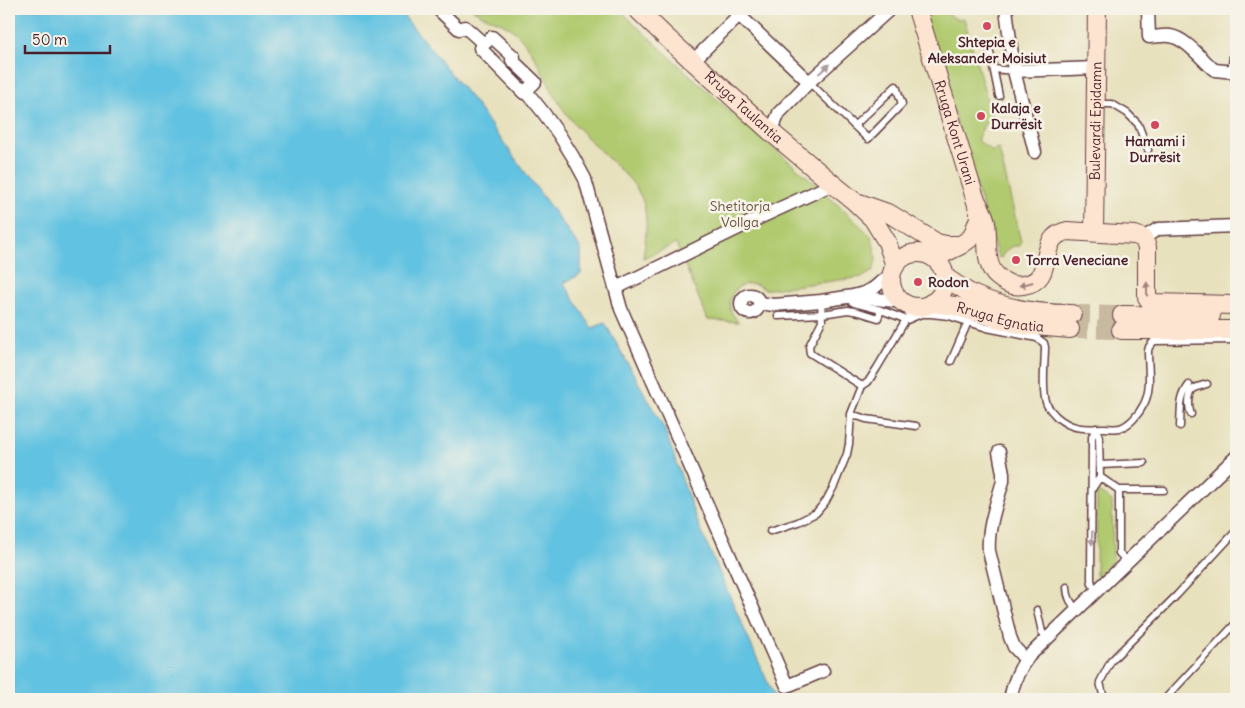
<svg xmlns="http://www.w3.org/2000/svg" width="1245" height="708" viewBox="0 0 1245 708" font-family="Delius,sans-serif">
	<style>
		.green { fill: #b1ca70; stroke: #7e744e }
		.water { fill: #62c2e1; stroke: #567086 }
		.lines { fill: none; stroke-linecap: round; stroke-linejoin: round }
		.secondary-tunnel { stroke: #c8baa1; stroke-width: 18; stroke-dasharray: 18 9; stroke-linecap: butt }
		.lane-casing { stroke: #623c41; stroke-width: 9 }
		.street-casing { stroke: #623c41; stroke-width: 15 }
		.secondary-casing { stroke: #623c41; stroke-width: 20 }
		.lane { stroke: #fff; stroke-width: 6 }
		.street { stroke: #fff; stroke-width: 12 }
		.secondary { stroke: #fde4d0; stroke-width: 18 }
		.oneway { fill: #ae9aa0 }
		.oneway2 { fill: #a4827e }
		.poi-dot { fill: #d1495b; stroke: #f7f3e8; stroke-width: 2 }
		.labels { text-anchor: middle; dominant-baseline: central; stroke-width: 5; stroke-linejoin: round; paint-order: stroke }
		.poi-label { font-size: 14px; font-weight: bold; fill: #4a1f2b; stroke: #f7f3e8; text-anchor: start }
		.street-label { font-size: 14px; fill: #4a1f2b; stroke: #f7f3e8 }
		.park-label { font-size: 14px; fill: #695240; stroke: #f7f3e8 }
	</style>
	<rect width="100%" height="100%" fill="#f7f3e8"/>
	<filter id="ink" filterUnits="userSpaceOnUse"><feTurbulence type="fractalNoise" baseFrequency=".02" numOctaves="2"/><feDisplacementMap in="SourceGraphic" scale="10" xChannelSelector="R" yChannelSelector="G"/><feConvolveMatrix kernelMatrix="1 2 1 2 8 2 1 2 1" color-interpolation-filters="sRGB"/></filter>
	<filter id="wash" filterUnits="userSpaceOnUse"><feTurbulence type="fractalNoise" baseFrequency=".0096" numOctaves="4" result="noise"/><feDisplacementMap in="SourceGraphic" scale="20" xChannelSelector="R" yChannelSelector="G"/><feGaussianBlur stdDeviation="1.12" result="paint"/><feColorMatrix in="noise" values="0 0 0 0 0 0 0 0 0 0 0 0 0 0 0 0 0 1.4 0 .05"/><feComposite in="paint" operator="in"/></filter>
	<g filter="url(#wash)">
		<rect width="100%" height="100%" fill="#e8e1be"/>
		<path class="green" d="M472 9H619L648 37 724 106 811 180 871 236 875 250 876 260 873 271 863 277 778 288C774 288 769 290 765 289 761 288 758 284 754 284 743 282 732 289 730 301 729 310 733 316 739 322L708 320 676 244 643 258C646 236 650 210 638 191 632 180 621 171 612 162 594 145 575 127 561 106 545 82 537 52 515 32 503 20 485 19 472 9Z
			M921 9H945L944 11 956 19 964 18 993 121 985 123 977 140 992 151 999 149 1021 242 1020 246C1010 245 1005 250 1001 258L998 257Z
			M1097 491 1112 501 1113 561 1096 576Z"/>
		<path class="water" d="M9 9H398L474 102 581 249V274L564 283 592 328 605 323 665 430 696 519 775 699H9Z"/>
	</g>
	<g filter="url(#ink)">
		<g class="lines">
			<path class="secondary-tunnel" d="M1072 314 1122 315
				M1070 329 1121 330"/>
			<defs>
				<path id="lane" d="M990 52 999 96
					M994 69 1014 71
					M809 82 868 139 902 104 896 86 854 126
					M1097 104H1112L1127 113 1138 124 1148 150
					M846 298 854 303 881 310 907 320 921 314H931L949 316 987 328 1037 338 1044 343 1045 347C1045 362 1041 392 1047 405 1050 410 1053 413 1057 417 1072 430 1085 429 1104 428 1109 428 1115 429 1120 428 1130 425 1139 414 1144 404 1152 389 1148 368 1148 351L1149 347 1154 341 1236 340
					M821 301 822 321 809 346 810 353 862 386
					M778 316 822 314 848 310 859 312 878 318 881 310
					M951 361 968 322
					M851 414 866 419 916 426
					M1191 414C1189 410 1189 408 1189 402 1190 387 1194 388 1207 384
					M1180 426C1181 410 1179 398 1189 385
					M1096 428 1092 437 1091 579 1092 584 1097 591
					M1100 465 1144 463
					M1100 477 1119 490H1164
					M1092 489 1100 477 1099 437 1096 428
					M1119 490V553L1127 562
					M770 531 798 522 816 513 826 501 834 486 847 454 849 444 851 414 862 386 868 382 877 368 914 306
					M1067 587C1067 597 1071 603 1077 610
					M1037 610 1042 632 1048 639
					M1104 699 1100 682 1111 661 1177 595 1236 531
					M1165 699 1236 623"/>
				<path id="street" d="M438 9 459 29 465 27 484 44 480 48 524 93 526 91C549 118 569 147 585 179L621 309 787 686 823 671
					M737 9 739 15 809 82
					M1006 9 1014 71 1035 152
					M1148 9 1149 37C1156 37 1163 35 1170 36 1185 38 1201 58 1212 68L1215 70 1234 72
					M484 44 492 37 514 57
					M1236 57 1234 72 1236 76
					M512 60 535 82 526 91
					M693 61 739 15
					M1014 71 1096 68
					M771 132 779 113 809 82 890 9
					M1143 238 1158 229 1236 226
					M616 288 761 217 833 184
					M741 304a9 9 0 1 1 18 0a9 9 0 1 1-18 0Z
					M858 297 904 302
					M759 303 774 305 821 301 853 296 864 293 874 288 881 282 892 275
					M999 452 1003 473V481C997 502 987 529 989 551L1010 637 1014 647 1026 660
					M1010 699C1013 684 1018 669 1029 656L1236 457"/>
				<g id="secondary">
					<path id="s1" d="M637 9 665 36 771 132 833 184 854 201 873 219 887 242 895 266"/>
					<path id="s2" d="M917 9 975 198 979 213V218L972 237 961 245 943 254 931 256"/>
					<path d="M975 198C979 206 985 214 986 223 989 241 983 265 998 277 1005 283 1014 287 1023 285 1058 281 1034 238 1067 231L1135 235 1143 238 1147 247V297L1149 300 1155 303 1233 305 1236 308"/>
					<path d="M859 203 890 214 937 243 946 245H960"/>
					<path id="s3" d="M1094 232 1097 9"/>
					<circle cx="918" cy="280" r="27"/>
					<path d="M945 277C954 283 962 289 972 294 1002 308 1039 314 1072 314"/>
					<path id="s4" d="M931 303 955 306 1007 321 1023 325 1070 329"/>
					<path d="M1122 315 1211 316"/>
					<path d="M1121 330H1236"/>
				</g>
			</defs>
			<use href="#lane" class="lane-casing"/>
			<use href="#street" class="street-casing"/>
			<use href="#secondary" class="secondary-casing"/>
			<use href="#lane" class="lane"/>
			<use href="#street" class="street"/>
			<use href="#secondary" class="secondary"/>
		</g>
		<defs><path id="oneway-solid" d="M-6-.8H1V-3.2L6.5 0L1 3.2V.8H-6Z" transform="scale(1.25)"/></defs>
		<g class="oneway">
			<use href="#oneway-solid" transform="translate(824 69) rotate(-42)"/>
			<use href="#oneway-solid" transform="translate(1092 538) rotate(91)"/>
		</g>
		<g class="oneway2">
			<use href="#oneway-solid" transform="translate(1026 284) rotate(165)"/>
			<use href="#oneway-solid" transform="translate(1147 289) rotate(-91)"/>
		</g>
	</g>
	<g class="poi-dot">
		<circle cx="987" cy="26" r="5"/>
		<circle cx="981" cy="116" r="5"/>
		<circle cx="1155" cy="125" r="5"/>
		<circle cx="1016" cy="260" r="5"/>
		<circle cx="918" cy="282" r="5"/>
	</g>
	<g class="labels">
		<g class="poi-label">
			<text x="987" y="42" text-anchor="middle">Shtepia e<tspan x="987" dy="16">Aleksander Moisiut</tspan></text>
			<text x="991" y="108">Kalaja e<tspan x="991" dy="16">Durrësit</tspan></text>
			<text x="1155" y="141" text-anchor="middle">Hamami i<tspan x="1155" dy="16">Durrësit</tspan></text>
			<text x="1026" y="260">Torra Veneciane</text>
			<text x="928" y="282">Rodon</text>
		</g>
		<g class="street-label">
			<text stroke="none"><textPath href="#s1" startOffset="145">Rruga Taulantia</textPath></text>
			<text stroke="none"><textPath href="#s3" startOffset="111">Bulevardi Epidamn</textPath></text>
			<text stroke="none"><textPath href="#s2" startOffset="129">Rruga Kont Urani</textPath></text>
			<text stroke="none"><textPath href="#s4" startOffset="71">Rruga Egnatia</textPath></text>
		</g>
		<g class="park-label">
			<text x="740" y="206">Shetitorja<tspan x="740" dy="16">Vollga</tspan></text>
		</g>
	</g>
	<rect width="1245" height="708" fill="none" stroke="#f7f3e8" stroke-width="30"/>
	<path d="M25 45v8h85v-8" fill="none" stroke="#4a1f2b" stroke-width="2.5"/>
	<text x="32" y="45" font-size="15" fill="#4a1f2b" stroke="#f7f3e8" stroke-width="4" paint-order="stroke">50 m</text>
</svg>
